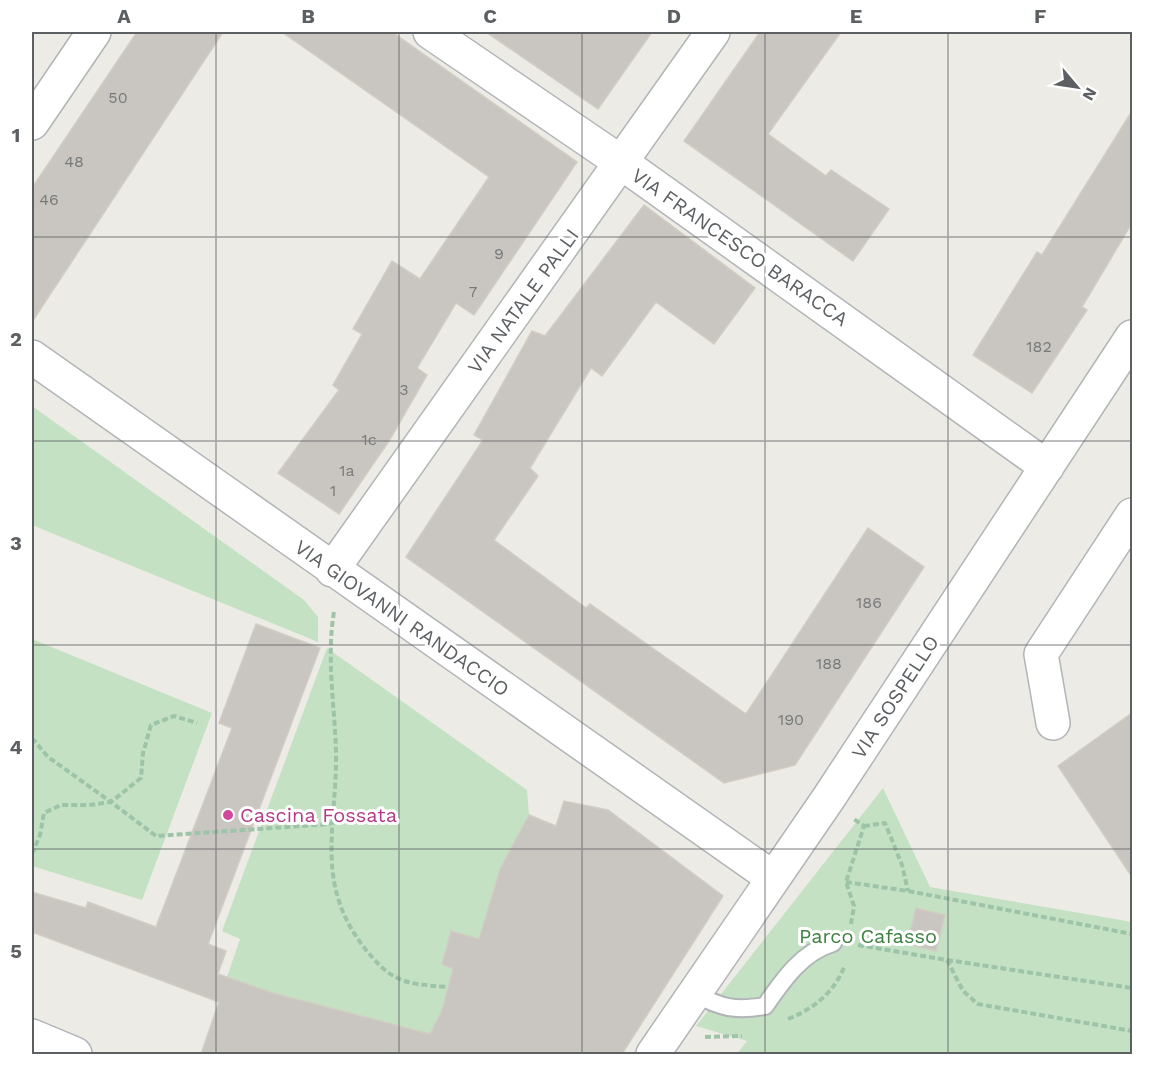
<svg xmlns="http://www.w3.org/2000/svg" width="1164" height="1086" viewBox="0 0 1164 1086" font-family="'Work Sans',sans-serif">
	<style>
		.green { fill: #c4e2c3 }
		.building { fill: #c9c6c1; stroke: #d1cdc3; stroke-width: 1.5 }
		.lines { fill: none; stroke-linecap: round; stroke-linejoin: round }
		.lane-casing { stroke: #b2b5b8; stroke-width: 20 }
		.street-casing { stroke: #b2b5b8; stroke-width: 36 }
		.secondary-casing { stroke: #b1b4b8; stroke-width: 36 }
		.path { stroke: #9dc3a8; stroke-width: 4; stroke-dasharray: 6 3; stroke-linecap: butt }
		.lane { stroke: #fff; stroke-width: 16 }
		.street { stroke: #fff; stroke-width: 33 }
		.secondary { stroke: #fff; stroke-width: 33 }
		.grid { fill: none; stroke: #5c6063; stroke-width: 1.5; stroke-opacity: 0.55 }
		.hotel-dot { fill: #d1479c; stroke: #fff; stroke-width: 2 }
		.labels { text-anchor: middle; dominant-baseline: central; stroke-width: 6; stroke-linejoin: round; paint-order: stroke }
		.number-label { font-size: 16px; fill: #777a7a }
		.street-label { font-size: 20px; fill: #5c6063; stroke: #fff }
		.hotel-label { font-size: 20px; fill: #b23c85; stroke: #fff; text-anchor: start }
		.park-label { font-size: 20px; fill: #3e8141; stroke: #fff }
		.neatline { fill: none; stroke: #5c6063; stroke-width: 2 }
		.grid-label { font-size: 20px; text-anchor: middle; font-weight: bold; fill: #5c6063 }
	</style>
	<rect width="100%" height="100%" fill="#edebe5"/>
	<path class="green" d="M32 406 304 600 318 617V642L32 525Z
		M32 639 212 713 142 900 32 866Z
		M327 648 527 790 529 815 500 869 479 939 451 932 442 964 454 969 442 1010 430 1034 273 993 227 977 240 939 222 931Z
		M883 788 930 887 1132 922V1054H737L747 1041 696 1026Z"/>
	<path class="building" d="M137 32H223L32 322V188Z
		M282 32H392L577 162 474 315 456 303 417 368 427 375 389 441 339 514 278 473 339 390 333 385 362 334 353 329 392 261 420 279 489 177Z
		M486 32H652L598 109Z
		M760 32H841L768 134 826 176 831 170 889 209 853 261 684 141Z
		M1132 111V223L1082 307 1087 310 1032 393 973 355 1037 252 1042 255Z
		M644 205 755 288 714 344 656 302 602 376 591 368 530 468 538 476 494 540 586 608 590 604 746 714 868 528 924 567 795 765 724 783 406 557 483 440 474 435 532 331 545 336Z
		M256 624 320 648 208 944 226 951 218 974 273 993 430 1034 442 1010 453 969 442 964 451 931 479 939 500 869 529 815 556 826 564 801 608 810 723 896 622 1054H201L219 1002 32 932V892L86 908 88 902 156 927 232 728 219 723Z
		M1132 713V877L1058 766Z
		M916 908 945 915 936 951 907 944Z"/>
	<g class="lines">
		<defs>
			<path id="lane" d="M695 994C722 1008 735 1011 765 1006 783 980 802 952 833 943"/>
			<path id="street" d="M430 32 622 163 1047 467
				M32 123 94 32
				M32 357 773 878
				M332 570 713 32
				M1053 723 1041 654 1132 515
				M653 1054 828 799 1132 337"/>
			<path id="secondary" d="M32 1036 75 1054"/>
		</defs>
		<use href="#lane" class="lane-casing"/>
		<use href="#street" class="street-casing"/>
		<use href="#secondary" class="secondary-casing"/>
		<path class="path" d="M334 612C326 658 335 707 336 753 337 825 314 882 363 946 391 982 403 984 448 987
			M32 738 48 757 111 802 141 778 143 753 151 725 174 716 197 723
			M864 826 885 823 902 865 908 891
			M32 854 40 835 44 813 61 805H89L111 802 156 836 331 824
			M846 882 908 891 1132 934
			M851 924 854 906 846 882 864 826 854 819
			M858 945 947 960 963 991 978 1004 1132 1031
			M947 960 1132 988
			M788 1019C813 1009 834 993 844 967
			M705 1037 742 1036"/>
		<use href="#lane" class="lane"/>
		<use href="#street" class="street"/>
		<use href="#secondary" class="secondary"/>
	</g>
	<path class="grid" d="M216 32V1054M399 32V1054M582 32V1054M765 32V1054M948 32V1054M32 237H1132M32 441H1132M32 645H1132M32 849H1132"/>
	<circle class="hotel-dot" cx="228" cy="815" r="6"/>
	<g class="labels">
		<g class="number-label">
			<text x="118" y="97">50</text>
			<text x="74" y="161">48</text>
			<text x="49" y="199">46</text>
			<text x="499" y="253">9</text>
			<text x="473" y="291">7</text>
			<text x="1039" y="346">182</text>
			<text x="404" y="389">3</text>
			<text x="369" y="439">1c</text>
			<text x="347" y="470">1a</text>
			<text x="333" y="490">1</text>
			<text x="869" y="602">186</text>
			<text x="829" y="663">188</text>
			<text x="791" y="719">190</text>
		</g>
		<g class="street-label">
			<text transform="translate(740 247) rotate(35)">VIA FRANCESCO BARACCA</text>
			<text transform="translate(523 301) rotate(-54)">VIA NATALE PALLI</text>
			<text transform="translate(402 618) rotate(35)">VIA GIOVANNI RANDACCIO</text>
			<text transform="translate(895 697) rotate(-57)">VIA SOSPELLO</text>
		</g>
		<g class="hotel-label">
			<text x="240" y="815">Cascina Fossata</text>
		</g>
		<g class="park-label">
			<text x="868" y="936">Parco Cafasso</text>
		</g>
	</g>
	<rect width="1164" height="1086" fill="none" stroke="#ffffff" stroke-width="66"/>
	<g transform="translate(1077 87) rotate(119)" stroke="#ffffff" stroke-width="4.5" paint-order="stroke">
	<path d="M0-4.5L10 22L0 15L-10 22Z" fill="#5c6063"/>
	<text y="-9" font-size="16" font-weight="bold" text-anchor="middle" fill="#5c6063">N</text>
	</g>
	<rect x="33" y="33" width="1098" height="1020" class="neatline"/>
	<g class="grid-label">
		<text x="124" y="23">A</text>
		<text x="308" y="23">B</text>
		<text x="490" y="23">C</text>
		<text x="674" y="23">D</text>
		<text x="856" y="23">E</text>
		<text x="1040" y="23">F</text>
		<text x="16" y="142">1</text>
		<text x="16" y="346">2</text>
		<text x="16" y="550">3</text>
		<text x="16" y="754">4</text>
		<text x="16" y="958">5</text>
	</g>
</svg>
